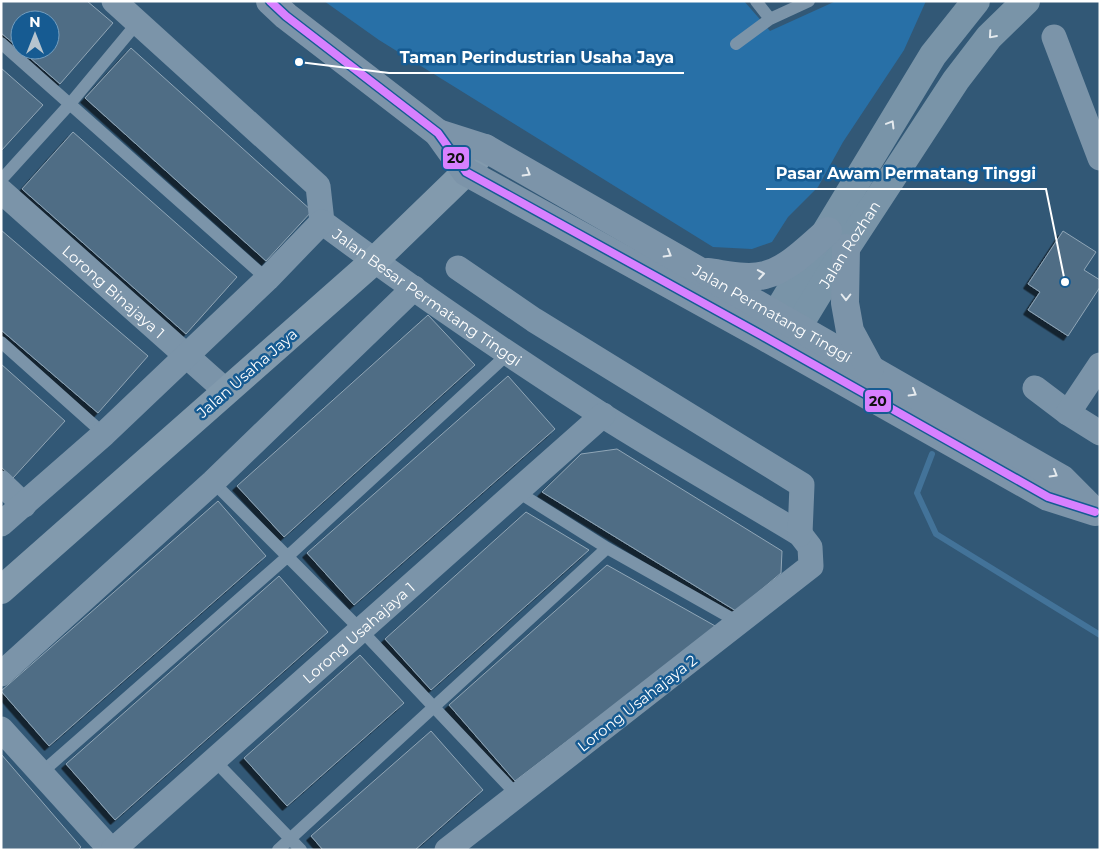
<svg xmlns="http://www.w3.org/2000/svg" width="1101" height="851" viewBox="0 0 1101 851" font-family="Montserrat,sans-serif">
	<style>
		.green { fill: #2870a7 }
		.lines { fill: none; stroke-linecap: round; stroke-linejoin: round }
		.stream { stroke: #437399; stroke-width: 6 }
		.building { fill: #4f6d85; stroke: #90a6b7; filter: url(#shadow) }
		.lane { stroke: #7b94a9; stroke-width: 12 }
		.street { stroke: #7b94a9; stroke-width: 25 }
		.secondary { stroke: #829aad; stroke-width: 28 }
		.primary { stroke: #7994a8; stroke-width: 28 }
		.highway { stroke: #7c94a9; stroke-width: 28 }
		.bus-1-casing { stroke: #165b92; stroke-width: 11 }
		.bus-1 { stroke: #d880ff; stroke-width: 8 }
		.oneway { stroke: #e4eaee }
		.oneway2 { stroke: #e5eaee }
		.labels { text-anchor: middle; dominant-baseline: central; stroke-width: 5; stroke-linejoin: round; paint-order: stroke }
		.street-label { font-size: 15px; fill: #fff; stroke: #165b92 }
		.leader { fill: none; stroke: #fff; stroke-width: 2 }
		.callout-dot { fill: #fff; stroke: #165b92; stroke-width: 2 }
		.callout-label { font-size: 16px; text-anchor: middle; font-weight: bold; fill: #fff; stroke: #165b92; stroke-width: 5; stroke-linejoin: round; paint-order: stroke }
		.line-badge { stroke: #165b92; stroke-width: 2 }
		.pale-badge-label { font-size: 14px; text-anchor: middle; font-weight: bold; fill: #111 }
	</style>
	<defs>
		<filter id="shadow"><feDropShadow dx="-4.5" dy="4.5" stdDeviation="0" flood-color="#0009"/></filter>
	</defs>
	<rect width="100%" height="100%" fill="#325876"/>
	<path class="green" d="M324 1H744L770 31 836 1H926L904 50 843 142 818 187 788 217 772 242 752 249 713 247 379 40Z"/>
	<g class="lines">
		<path class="stream" d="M932 454 917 493 936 534 1100 635"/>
	</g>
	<path class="building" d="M1 1H87L113 23 60 84 21 50H50V20H20V49L1 33Z
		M131 48 312 211 266 261 85 98Z
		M1 68 43 105 1 151Z
		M73 132 237 277 186 334 22 189Z
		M1 230 148 356 98 413 1 330Z
		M1063 231 1096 252 1084 270 1100 280V287L1068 336 1028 310 1040 292 1028 284Z
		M428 315 475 365 284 537 237 486Z
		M1 364 65 421 13 478 1 467Z
		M508 376 555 429 354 605 307 553Z
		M617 449 782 551 781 573 736 611 542 492 581 454Z
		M218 501 266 556 49 746 1 691Z
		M526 512 589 550 431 690 385 639Z
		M607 565 717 627 515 781 449 705Z
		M279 576 328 632 115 820 66 764Z
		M360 655 404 703 287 806 244 758Z
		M431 731 483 790 415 850H323L311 836Z
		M1 754 81 847 78 850H1Z"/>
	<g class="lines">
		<path class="lane" d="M756 1 770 19
			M1 43 267 279
			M736 44 770 19 809 1
			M1 180 69 105 138 22
			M1 342 104 434
			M213 482 361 630 517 795
			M518 492 607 548 740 623
			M214 760 301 850
			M41 773 287 557 509 353
			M278 850 607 548"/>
		<g class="street">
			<path id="s1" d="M114 1 318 186 322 222C413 290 507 354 602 415 667 456 734 494 800 534L810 547 811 566 447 850"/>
			<path d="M1054 37 1100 158"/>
			<path id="s2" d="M1 191 226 391"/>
			<path d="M458 268 534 320 802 485 800 534"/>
			<path d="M1035 388 1068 413 1100 433"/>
			<path d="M1068 413 1100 365"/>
			<path d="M1 483 24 505"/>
			<path d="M1 524 104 434 267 279 322 222"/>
			<path d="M1 674 213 482 414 288"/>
			<path d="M1 729 111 850"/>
			<path id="s3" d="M113 850 603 415"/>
		</g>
		<path class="secondary" d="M1 590 374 261 466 172 485 148"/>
		<g class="primary">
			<path d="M764 334 933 55 976 1"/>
			<path id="s4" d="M785 348 846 248 956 80 989 37 1026 1"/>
		</g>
		<g class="highway">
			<path d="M270 1 286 16 438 133 466 172 763 336 1048 497 1095 512"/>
			<path id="s5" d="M438 133 485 148 1062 479 1093 510"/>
			<path d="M846 248 845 303 850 331 870 368"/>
			<path d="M707 272C725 274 747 280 765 275 789 269 809 247 828 231"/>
		</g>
		<defs>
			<path id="bus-1" d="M270 1 286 16 438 133 466 172 763 336 1048 497 1095 512"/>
		</defs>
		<use href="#bus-1" class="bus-1-casing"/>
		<use href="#bus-1" class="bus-1"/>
	</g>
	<defs><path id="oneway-chevron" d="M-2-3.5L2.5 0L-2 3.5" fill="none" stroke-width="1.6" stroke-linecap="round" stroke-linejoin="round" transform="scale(1.25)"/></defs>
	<g class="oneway">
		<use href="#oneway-chevron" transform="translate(992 35) rotate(131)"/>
		<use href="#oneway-chevron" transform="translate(891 124) rotate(-59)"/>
	</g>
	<g class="oneway2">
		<use href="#oneway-chevron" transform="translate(527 173) rotate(30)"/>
		<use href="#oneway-chevron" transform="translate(668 254) rotate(30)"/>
		<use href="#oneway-chevron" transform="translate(761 274) rotate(-9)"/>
		<use href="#oneway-chevron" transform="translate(846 297) rotate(90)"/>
		<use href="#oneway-chevron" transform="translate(913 393) rotate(30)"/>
		<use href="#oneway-chevron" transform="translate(1054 474) rotate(30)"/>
	</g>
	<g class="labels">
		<g class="street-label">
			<text stroke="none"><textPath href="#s4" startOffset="122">Jalan Rozhan</textPath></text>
			<text stroke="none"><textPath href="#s2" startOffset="151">Lorong Binajaya 1</textPath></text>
			<text stroke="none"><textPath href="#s1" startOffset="441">Jalan Besar Permatang Tinggi</textPath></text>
			<text stroke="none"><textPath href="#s5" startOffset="381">Jalan Permatang Tinggi</textPath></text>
			<text transform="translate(247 373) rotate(-41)">Jalan Usaha Jaya</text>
			<text stroke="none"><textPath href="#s3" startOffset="328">Lorong Usahajaya 1</textPath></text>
			<text transform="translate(637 703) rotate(-38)">Lorong Usahajaya 2</text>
		</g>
	</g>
	<path class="leader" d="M299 62L389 73H684M1065 282L1046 189H766"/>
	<g class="callout-dot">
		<circle cx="299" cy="62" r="5"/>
		<circle cx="1065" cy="282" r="5"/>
	</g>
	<g class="callout-label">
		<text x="537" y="63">Taman Perindustrian Usaha Jaya</text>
		<text x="906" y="179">Pasar Awam Permatang Tinggi</text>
	</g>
	<g class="line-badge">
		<rect x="442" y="146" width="28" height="24" rx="5" fill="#d880ff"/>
		<rect x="864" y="389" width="28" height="24" rx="5" fill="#d880ff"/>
	</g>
	<g class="pale-badge-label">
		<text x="456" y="163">20</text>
		<text x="878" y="406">20</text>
	</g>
	<rect width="1101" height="851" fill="none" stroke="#ffffff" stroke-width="5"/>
	<g transform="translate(35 35)"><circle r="24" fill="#165b92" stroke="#739dbe"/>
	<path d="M0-4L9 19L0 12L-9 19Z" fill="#b7c5cf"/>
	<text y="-8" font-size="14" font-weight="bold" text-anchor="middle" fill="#ffffff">N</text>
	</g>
</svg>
